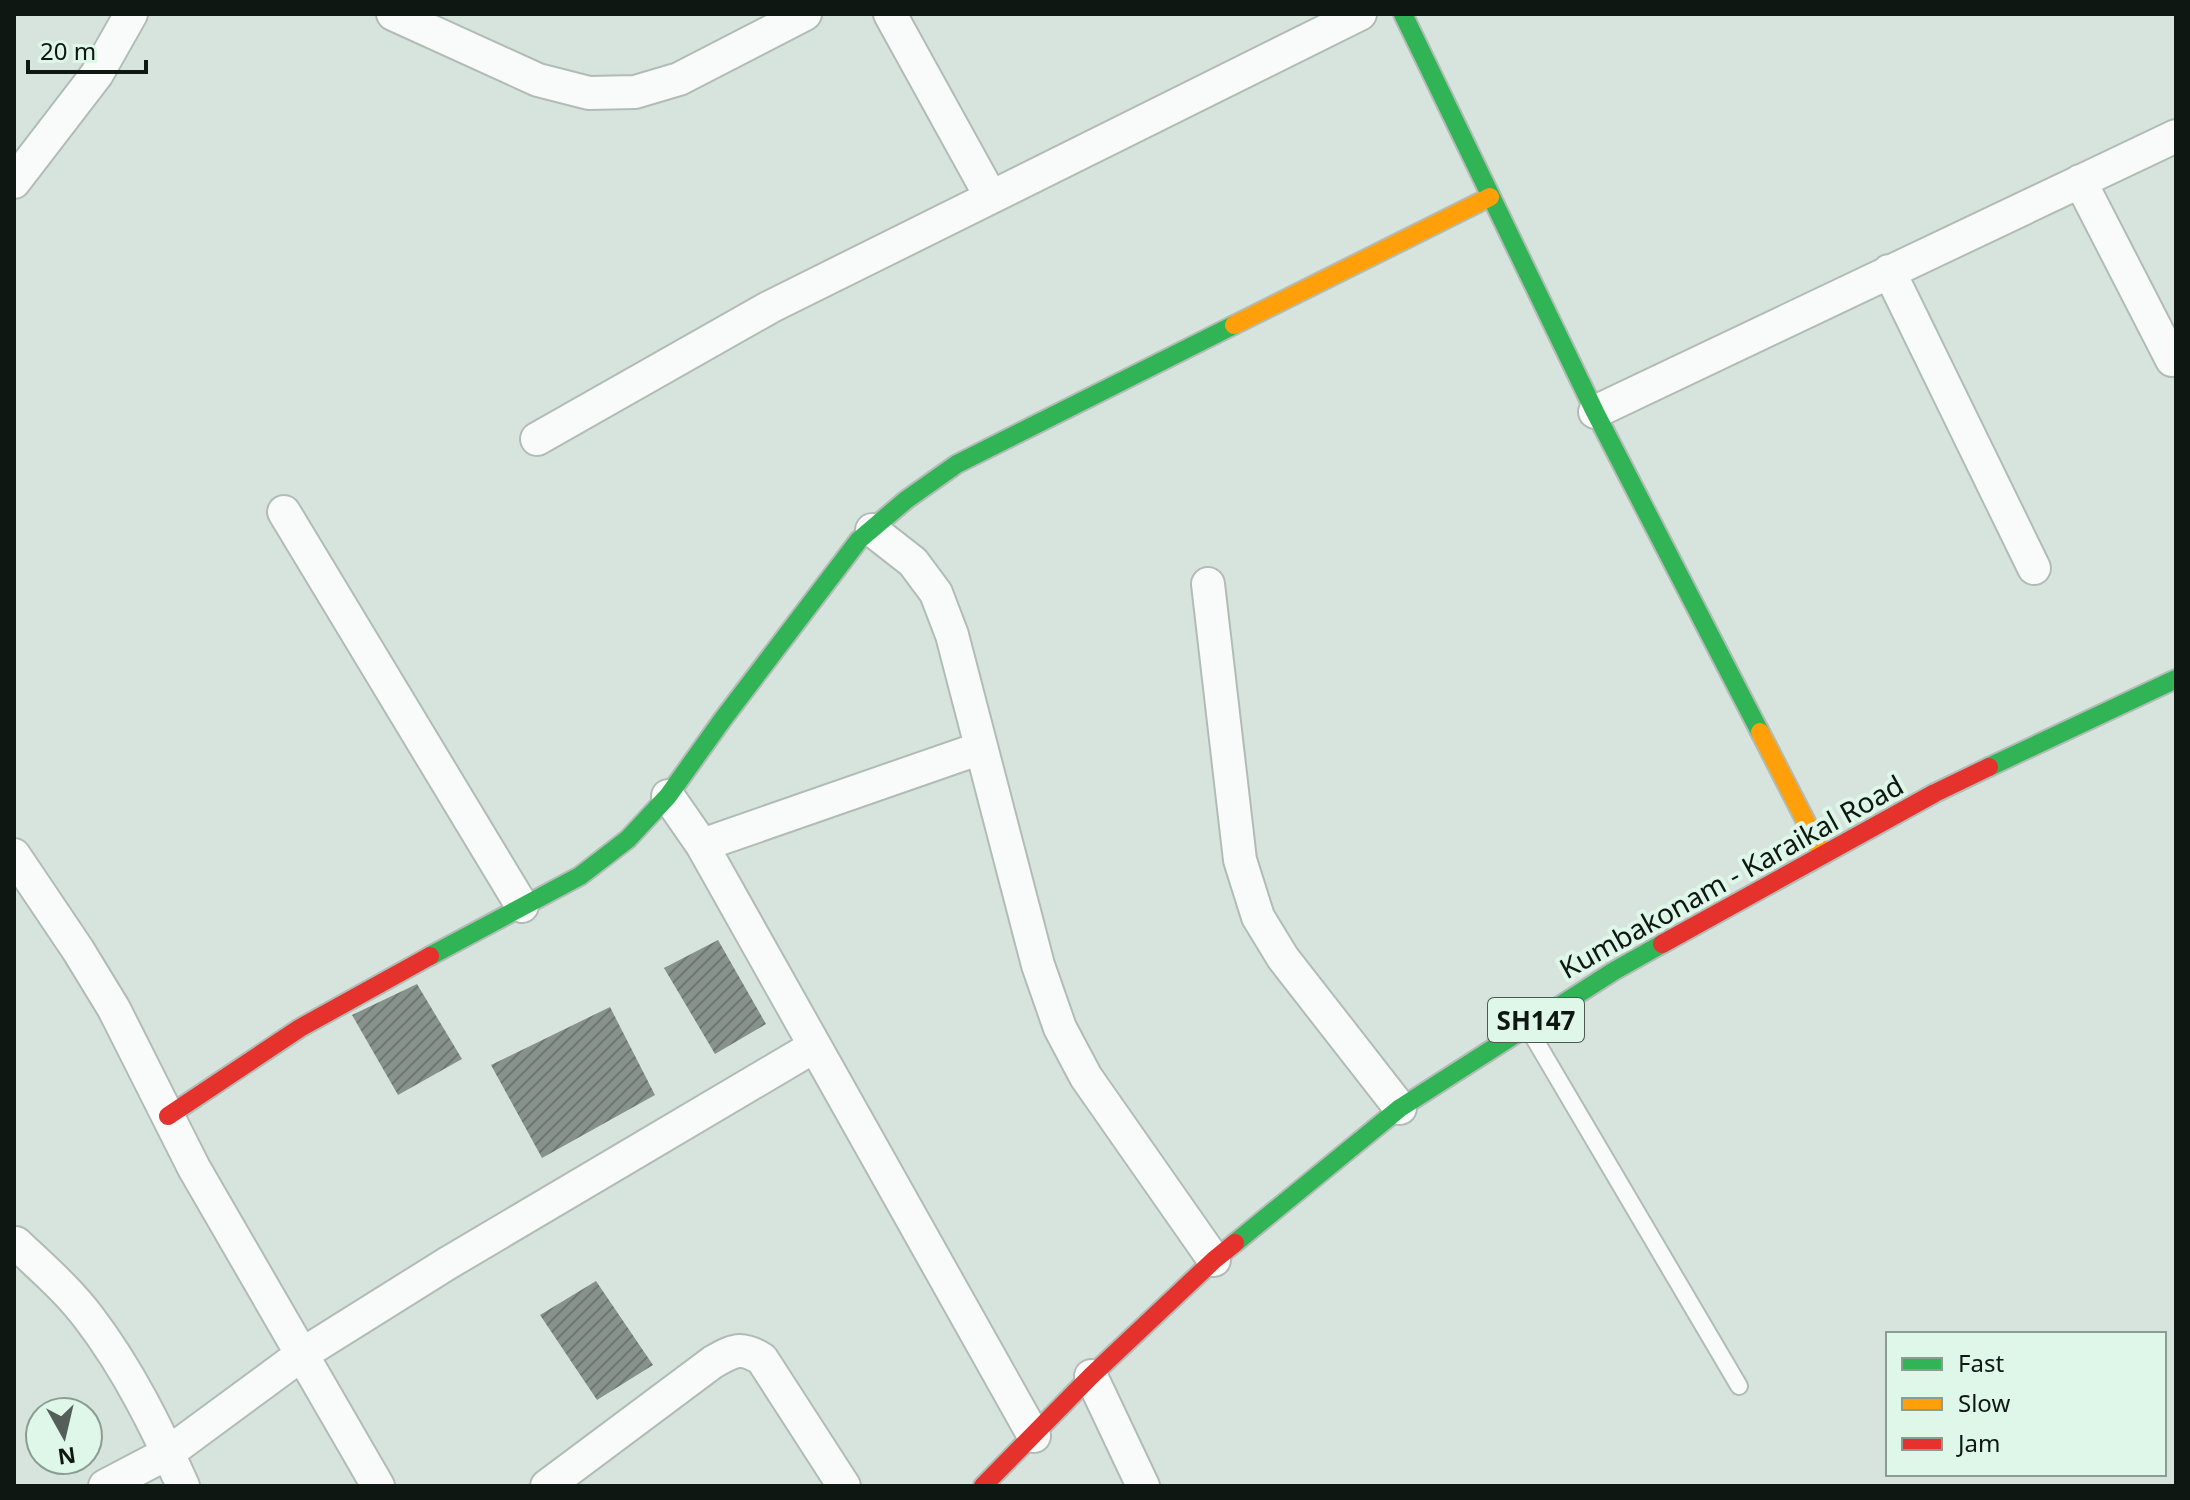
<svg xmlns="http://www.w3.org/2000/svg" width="2190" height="1500" viewBox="0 0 2190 1500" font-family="'Noto Sans',sans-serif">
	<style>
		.building { fill: url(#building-hatch) }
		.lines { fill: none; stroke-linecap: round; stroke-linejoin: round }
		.lane-casing { stroke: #b2bcb6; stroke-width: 20 }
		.street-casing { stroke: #b2bcb6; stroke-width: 36 }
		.fast-casing { stroke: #b2bcb6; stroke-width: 22 }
		.slow-casing { stroke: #b2bcb6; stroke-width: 22 }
		.jam-casing { stroke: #b2bcb6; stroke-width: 22 }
		.lane { stroke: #f9fbfa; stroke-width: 16 }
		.street { stroke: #f9fbfa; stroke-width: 32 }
		.fast { stroke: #30b455; stroke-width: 18 }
		.slow { stroke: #ff9f0a; stroke-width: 18 }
		.jam { stroke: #e5322d; stroke-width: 18 }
		.labels { text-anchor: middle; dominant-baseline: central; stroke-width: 8; stroke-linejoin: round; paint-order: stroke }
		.shield { fill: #def7e9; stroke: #4c5a52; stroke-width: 2 }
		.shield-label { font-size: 26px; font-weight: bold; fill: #0e1712 }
		.street-label { font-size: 28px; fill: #0e1712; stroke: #def7e9 }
	</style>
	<defs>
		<pattern id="building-hatch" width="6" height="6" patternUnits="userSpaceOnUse" patternTransform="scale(2)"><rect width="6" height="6" fill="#88928d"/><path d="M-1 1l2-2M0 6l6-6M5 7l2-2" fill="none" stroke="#6e7672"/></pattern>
	</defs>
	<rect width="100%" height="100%" fill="#d7e4dd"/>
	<path class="building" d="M718 940 766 1024 715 1054 664 968Z
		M417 984 462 1059 398 1095 352 1015Z
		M610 1007 655 1095 542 1158 491 1065Z
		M596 1281 653 1365 597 1400 540 1315Z"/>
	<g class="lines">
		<defs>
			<path id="lane" d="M1527 1026 1739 1386"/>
			<path id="street" d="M393 14 538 80 589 93 635 92 679 79 805 14
				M890 14 991 197
				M2080 181 2172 360
				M14 182 97 74 131 14
				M1889 271 2034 568
				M1595 412 2176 136
				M537 439 770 307 1360 14
				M284 512 522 906
				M872 530 913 562 936 593 952 635 1038 965 1060 1028 1086 1077 1214 1260
				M1208 584 1240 860 1258 917 1283 958 1400 1108
				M668 796 702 845 1034 1436
				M702 845 981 748
				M14 855 78 950 114 1009 194 1168 378 1486
				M14 1244 16 1243C41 1267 68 1290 89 1318 128 1369 157 1428 183 1486
				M1091 1376 1143 1486
				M105 1486 168 1453 301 1355 448 1263 815 1046
				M547 1486 713 1362C734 1350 741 1346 762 1359L844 1486"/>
			<path id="fast" d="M1403 14 1595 412 1760 732
				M1989 767 2176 679
				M430 956 580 876 628 839 668 796 723 719 859 540 906 500 957 464 1234 325
				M1235 1243 1400 1108 1614 971 1662 944"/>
			<path id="slow" d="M1234 325 1490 197
				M1760 732 1823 855"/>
			<path id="jam" d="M1662 944 1935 793 1989 767
				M168 1116 300 1028 430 956
				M983 1486 1091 1376 1214 1260 1235 1243"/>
		</defs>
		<use href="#lane" class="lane-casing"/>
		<use href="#street" class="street-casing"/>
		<use href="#fast" class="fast-casing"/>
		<use href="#slow" class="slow-casing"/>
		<use href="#jam" class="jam-casing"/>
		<use href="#lane" class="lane"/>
		<use href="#street" class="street"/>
		<use href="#fast" class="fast"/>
		<use href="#slow" class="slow"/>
		<use href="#jam" class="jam"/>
	</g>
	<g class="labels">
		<rect class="shield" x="1488" y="998" width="96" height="44" rx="6"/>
		<g class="shield-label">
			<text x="1536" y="1020">SH147</text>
		</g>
		<g class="street-label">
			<text transform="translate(1731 876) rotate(-29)">Kumbakonam - Karaikal Road</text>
		</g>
	</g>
	<rect width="2190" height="1500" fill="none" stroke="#0e1712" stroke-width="32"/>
	<rect x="1886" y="1332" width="280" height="144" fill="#def7e9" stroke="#8b9d93" stroke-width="2"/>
	<rect x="1902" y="1358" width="40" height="12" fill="#30b455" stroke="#8b9d93" stroke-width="2"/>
	<text x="1958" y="1372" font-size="24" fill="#0e1712">Fast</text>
	<rect x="1902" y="1398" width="40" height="12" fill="#ff9f0a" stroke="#8b9d93" stroke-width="2"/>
	<text x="1958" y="1412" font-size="24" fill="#0e1712">Slow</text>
	<rect x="1902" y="1438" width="40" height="12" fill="#e5322d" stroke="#8b9d93" stroke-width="2"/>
	<text x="1958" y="1452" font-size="24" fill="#0e1712">Jam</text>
	<g transform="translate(64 1436) rotate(172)"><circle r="38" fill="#def7e9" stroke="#8b9d93" stroke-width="2"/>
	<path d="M0-6L14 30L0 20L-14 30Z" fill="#545f59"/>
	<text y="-12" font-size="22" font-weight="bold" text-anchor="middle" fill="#0e1712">N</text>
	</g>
	<path d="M28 60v12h118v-12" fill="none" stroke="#0e1712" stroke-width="4"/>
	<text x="40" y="60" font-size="24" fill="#0e1712" stroke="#def7e9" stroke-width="6" paint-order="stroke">20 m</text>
</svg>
